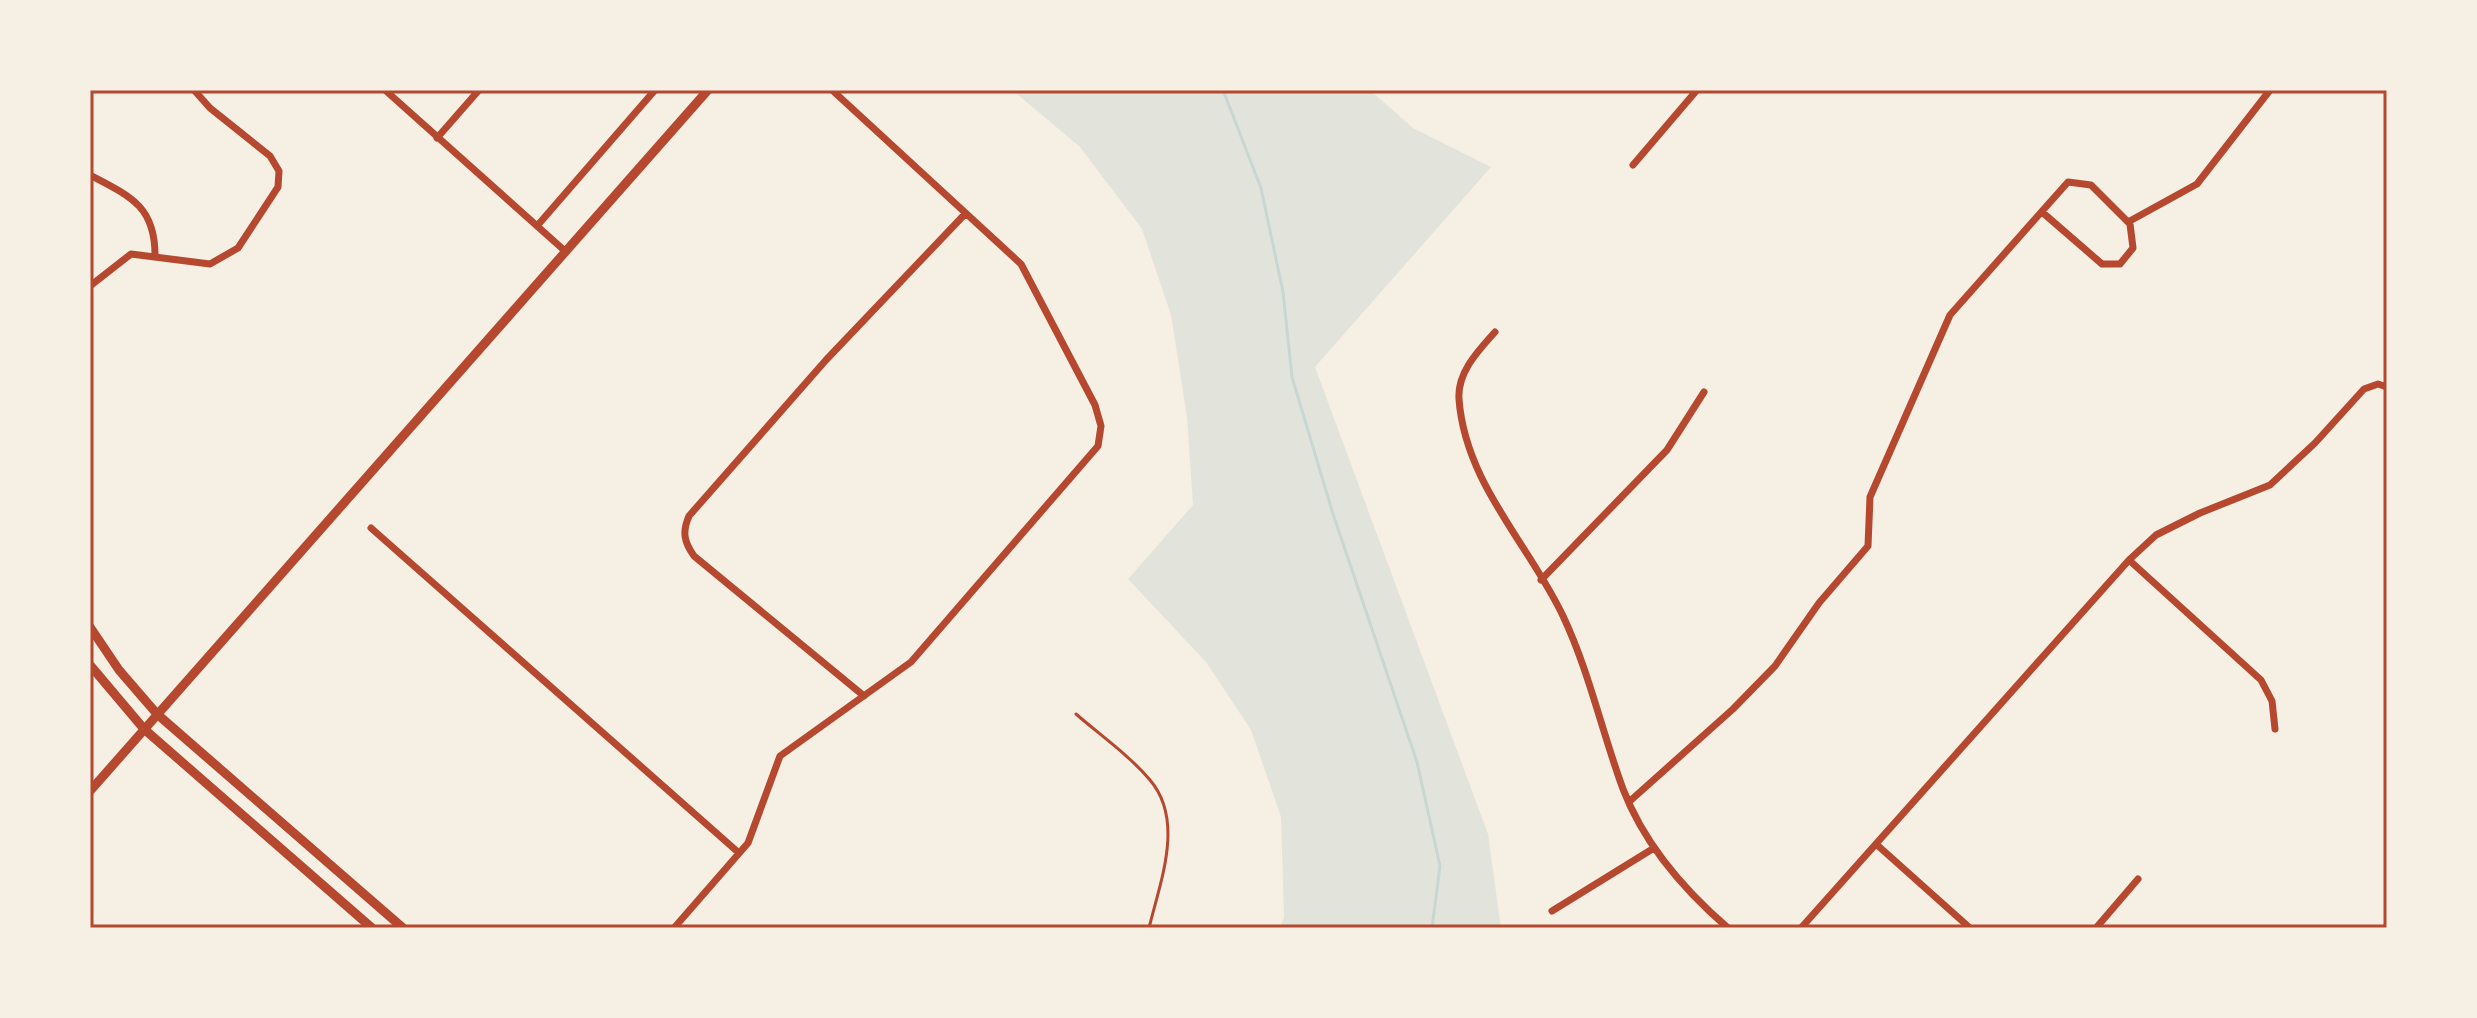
<svg xmlns="http://www.w3.org/2000/svg" width="2477" height="1018" viewBox="0 0 2477 1018" font-family="'IBM Plex Serif',serif">
	<style>
		.green { fill: #e2e4dc }
		.lines { fill: none; stroke-linecap: round; stroke-linejoin: round }
		.stream { stroke: #c9d6d2; stroke-width: 3 }
		.service { stroke: #b5482f; stroke-width: 3 }
		.minor { stroke: #b5482f; stroke-width: 7 }
		.secondary { stroke: #b5482f; stroke-width: 9 }
		.neatline { fill: none; stroke: #b5482f; stroke-width: 3 }
	</style>
	<rect width="100%" height="100%" fill="#f6efe4"/>
	<path class="green" d="M1012 90H1370L1413 128 1491 167 1315 367 1488 834 1501 928H1280L1284 917 1281 817 1251 730 1206 662 1128 579 1193 505 1187 417 1171 315 1142 229 1080 147Z"/>
	<g class="lines">
		<path class="stream" d="M1223 90 1261 188 1283 292 1292 377 1333 514 1417 762 1440 866 1432 928"/>
		<path class="service" d="M1076 714C1100 735 1129 755 1150 780 1185 821 1160 882 1149 928"/>
		<path class="minor" d="M385 90 565 251
			M437 138 479 90
			M1633 165 1697 90
			M90 175C130 196 155 206 155 255
			M2128 222 2197 184 2270 90
			M537 226 655 90
			M90 286 131 254 210 264 238 248 278 187 279 171 270 156 210 108 194 90
			M1495 332C1479 350 1457 372 1459 399 1465 483 1529 544 1563 616 1589 671 1602 732 1623 789 1644 844 1684 890 1728 928
			M371 528 739 853
			M2129 560 2261 680 2272 701 2275 729
			M1541 580 1667 450 1704 392
			M864 696 694 556C684 542 682 532 689 516L826 360 965 214
			M1630 801 1733 709 1775 666 1819 603 1868 546 1870 497 1950 315 2068 182 2091 185 2130 224 2133 248 2120 264H2102L2042 212
			M1876 844 1970 928
			M1552 911 1654 848
			M674 928 748 843 780 756 911 662 1098 446 1101 426 1095 405 1021 264 832 90
			M1801 928 2129 560 2156 535 2200 513 2270 485 2315 443 2364 389 2378 384 2387 387
			M2096 928 2138 879
			M2385 928 2387 926"/>
		<path class="secondary" d="M90 627 119 670 157 714 403 928
			M90 665 144 729 372 928
			M90 791 708 90"/>
	</g>
	<rect width="2477" height="1018" fill="none" stroke="#f6efe4" stroke-width="184"/>
	<rect x="92" y="92" width="2293" height="834" class="neatline"/>
</svg>
